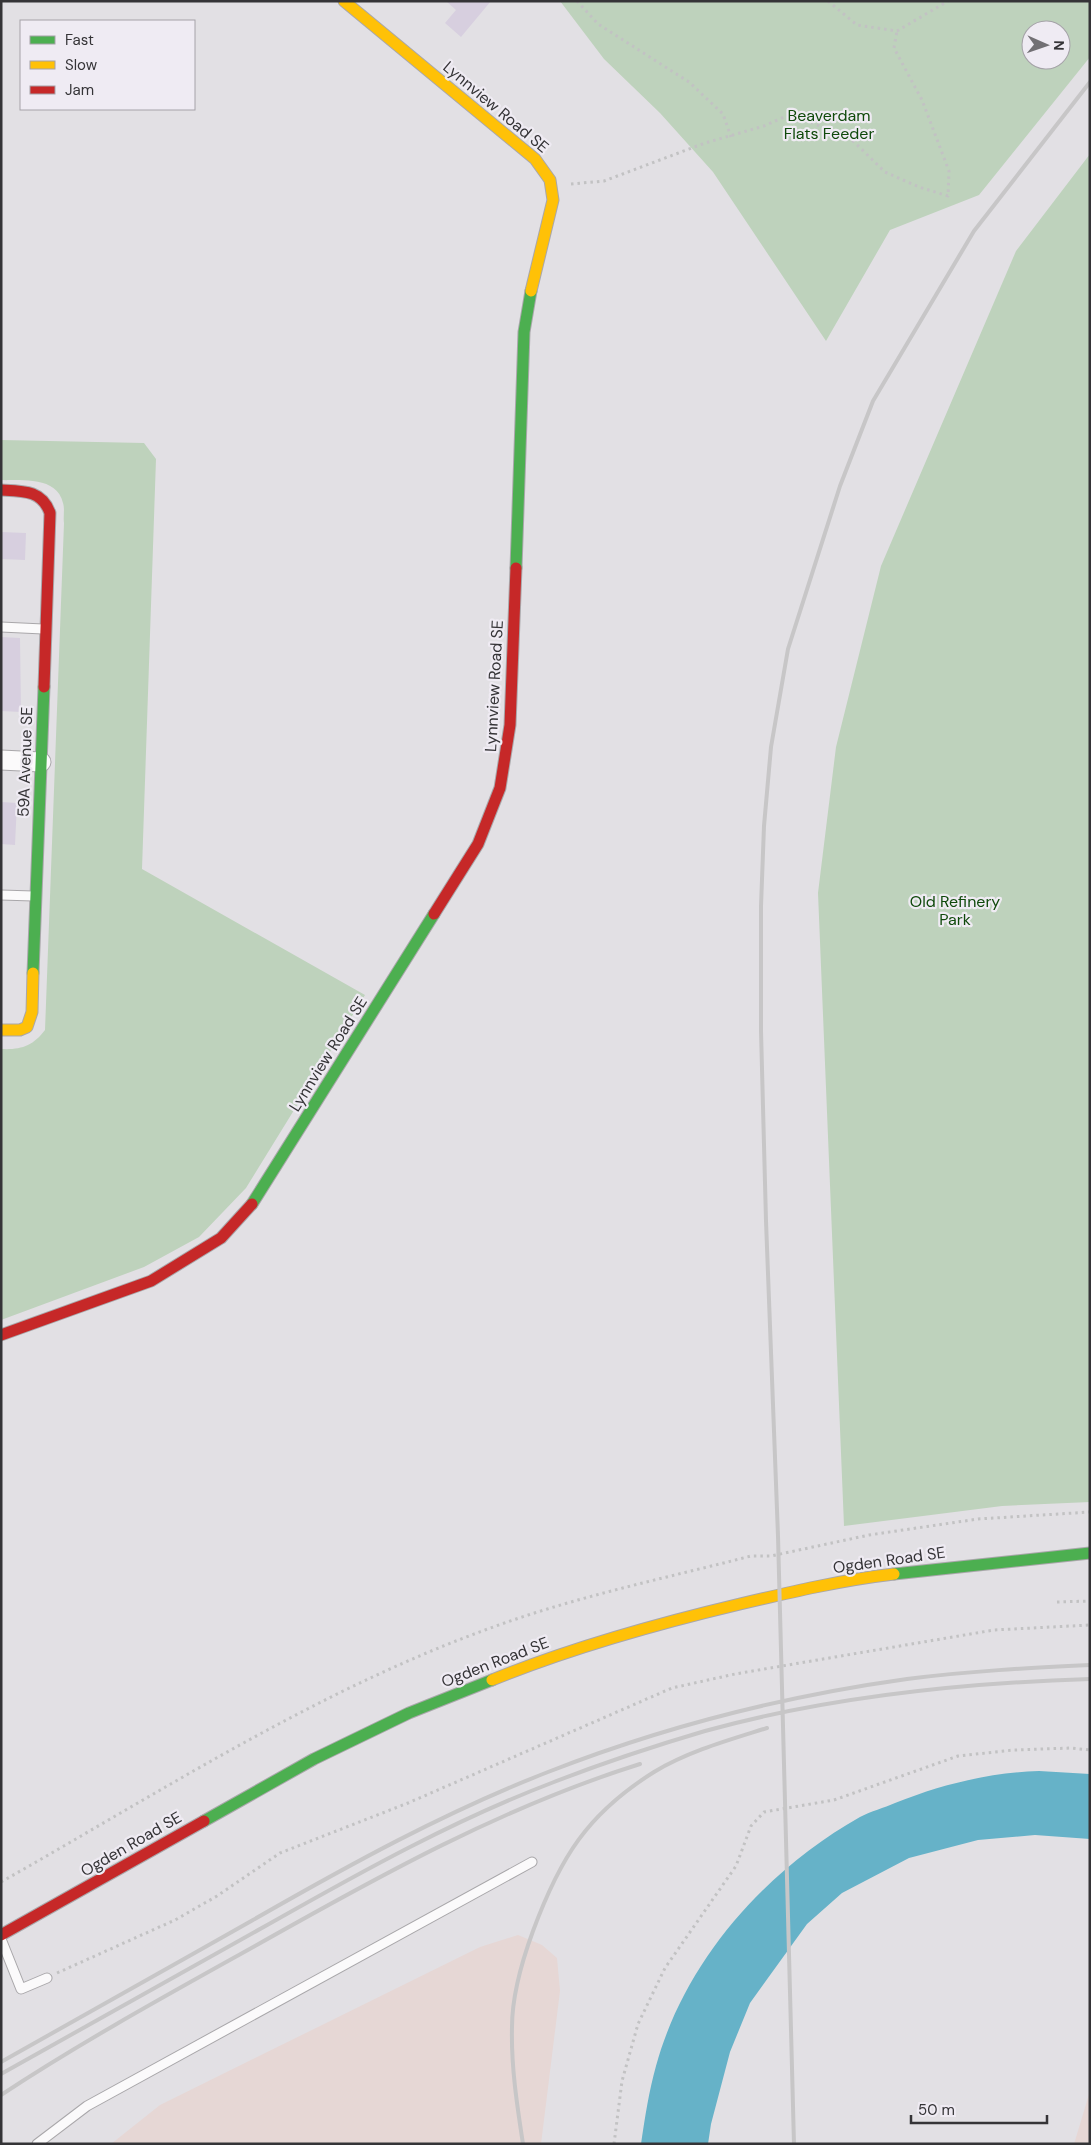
<svg xmlns="http://www.w3.org/2000/svg" width="1091" height="2145" viewBox="0 0 1091 2145" font-family="'DM Sans',sans-serif">
	<style>
		.industrial { fill: #e6d7d5 }
		.green { fill: #bed2bc; fill-rule: evenodd }
		.water { fill: #66b2c8 }
		.building { fill: #d7cfdf }
		.lines { fill: none; stroke-linecap: round; stroke-linejoin: round }
		.lane-casing { stroke: #a9a7aa; stroke-width: 11 }
		.street-casing { stroke: #a9a7aa; stroke-width: 21 }
		.fast-casing { stroke: #a9a7aa; stroke-width: 13 }
		.slow-casing { stroke: #a9a7aa; stroke-width: 13 }
		.jam-casing { stroke: #a9a7aa; stroke-width: 13 }
		.path { stroke: #c2c2c3; stroke-width: 3; stroke-dasharray: 2.5 4; stroke-linecap: butt }
		.lane { stroke: #fbfafb; stroke-width: 9 }
		.street { stroke: #fbfafb; stroke-width: 19 }
		.fast { stroke: #4caf50; stroke-width: 11 }
		.slow { stroke: #ffc107; stroke-width: 11 }
		.jam { stroke: #c62828; stroke-width: 11 }
		.rail { stroke: #c7c6c7; stroke-width: 4 }
		.labels { text-anchor: middle; dominant-baseline: central; stroke-width: 4.5; stroke-linejoin: round; paint-order: stroke }
		.street-label { font-size: 16px; fill: #353437; stroke: #efebf3 }
		.park-label { font-size: 16px; fill: #0f490b; stroke: #efebf3 }
	</style>
	<rect width="100%" height="100%" fill="#e2e0e4"/>
	<path class="industrial" d="M518 1935 542 1945 557 1958 560 1991 541 2144H111L160 2105 480 1947Z
		M1090 2091V2144H1074Z"/>
	<path class="green" d="M560 1H1090V57L979 195 890 230 826 341 713 172 660 113 604 59ZM1031 30H1061V60H1031Z
		M1090 154V1502L1002 1506 844 1526 818 893 836 747 881 566 1016 251Z
		M1 440 144 443 156 459 142 869 365 995 246 1188 199 1237 144 1267 1 1320V1049C21 1050 33 1046 45 1030L64 523C63 517 65 509 63 503 57 476 22 481 1 480Z"/>
	<path class="water" d="M1039 1771 1090 1774V1839L1035 1835 978 1840 909 1858 842 1893 807 1924 750 2003 730 2052 711 2124 708 2144H641C645 2117 649 2091 656 2066 685 1960 766 1870 860 1817 871 1811 884 1808 895 1803 943 1784 988 1773 1039 1771Z"/>
	<path class="building" d="M446 1H491L461 37 445 23 456 10Z
		M1 532 26 533 25 560 1 559Z
		M1 637 20 638 21 712 1 711Z
		M1 802 17 803 15 845 1 844Z"/>
	<g class="lines">
		<defs>
			<path id="lane" d="M1 627 43 629
				M1 895 33 896
				M1 1939 21 1989 47 1978
				M37 2144 87 2106 532 1862"/>
			<path id="street" d="M1 760 41 762"/>
			<path id="fast" d="M516 568 524 332 531 291
				M33 973 44 687
				M252 1204 434 914
				M894 1574 1090 1553
				M204 1821 314 1759 409 1713 492 1680"/>
			<path id="slow" d="M344 1 535 159 550 180 553 200 531 291
				M1 1030H20L27 1027 32 1012 33 973
				M492 1680C573 1647 656 1624 740 1604 791 1592 842 1580 894 1574"/>
			<path id="jam" d="M1 490C23 491 42 490 50 513L44 687
				M434 914 478 844 500 788 510 725 516 568
				M1 1335 151 1281 221 1238 252 1204
				M1 1935 204 1821"/>
		</defs>
		<use href="#lane" class="lane-casing"/>
		<use href="#street" class="street-casing"/>
		<use href="#fast" class="fast-casing"/>
		<use href="#slow" class="slow-casing"/>
		<use href="#jam" class="jam-casing"/>
		<path class="path" d="M577 1 598 24 689 82 723 114 731 137
			M828 1 857 25 897 31 948 1
			M571 184 604 181 705 143 764 126 791 114 851 139 885 172 919 187 948 196 949 171 922 100 894 48 897 31
			M1057 1602 1090 1601
			M1 1882C162 1791 321 1688 496 1626 579 1596 666 1578 751 1556H771L869 1535 978 1519 1090 1512
			M57 1973 175 1920 217 1896 280 1853 408 1803 672 1688 735 1674 994 1630 1090 1625
			M614 2144 622 2081 638 2024 665 1968 736 1866 751 1826 764 1812 834 1800 958 1756 1014 1750 1071 1748 1090 1750"/>
		<use href="#lane" class="lane"/>
		<use href="#street" class="street"/>
		<use href="#fast" class="fast"/>
		<use href="#slow" class="slow"/>
		<use href="#jam" class="jam"/>
		<path class="rail" d="M1 2062C86 2015 169 1967 253 1920 349 1865 445 1812 548 1772 663 1727 785 1696 907 1679 968 1671 1029 1668 1090 1665
			M1 2074C90 2024 180 1974 269 1924 361 1872 454 1820 554 1782 603 1763 654 1746 705 1731 828 1697 962 1683 1090 1679
			M1 2095C83 2041 169 1994 255 1946 379 1876 503 1807 640 1764
			M523 2144C517 2105 511 2066 512 2027 512 1994 522 1961 533 1931 560 1858 587 1814 654 1772 689 1751 729 1740 767 1728
			M794 2144 778 1536 766 1221 761 1031V906L764 826 771 747 788 649 840 486 873 401 974 231 1090 82"/>
	</g>
	<g class="labels">
		<g class="street-label">
			<text transform="translate(496 107) rotate(40)">Lynnview Road SE</text>
			<text transform="translate(494 686) rotate(-87)">Lynnview Road SE</text>
			<text transform="translate(25 762) rotate(-88)">59A Avenue SE</text>
			<text transform="translate(328 1054) rotate(-58)">Lynnview Road SE</text>
			<text transform="translate(889 1560) rotate(-8)">Ogden Road SE</text>
			<text transform="translate(495 1662) rotate(-21)">Ogden Road SE</text>
			<text transform="translate(131 1844) rotate(-30)">Ogden Road SE</text>
		</g>
		<g class="park-label">
			<text x="829" y="115">Beaverdam<tspan x="829" dy="18">Flats Feeder</tspan></text>
			<text x="955" y="901">Old Refinery<tspan x="955" dy="18">Park</tspan></text>
		</g>
	</g>
	<rect width="1091" height="2145" fill="none" stroke="#353437" stroke-width="5"/>
	<rect x="20" y="20" width="175" height="90" fill="#efebf3" stroke="#a5a2a8"/>
	<rect x="30" y="36" width="25" height="8" fill="#4caf50" stroke="#a5a2a8"/>
	<text x="65" y="45" font-size="15" fill="#353437">Fast</text>
	<rect x="30" y="61" width="25" height="8" fill="#ffc107" stroke="#a5a2a8"/>
	<text x="65" y="70" font-size="15" fill="#353437">Slow</text>
	<rect x="30" y="86" width="25" height="8" fill="#c62828" stroke="#a5a2a8"/>
	<text x="65" y="95" font-size="15" fill="#353437">Jam</text>
	<g transform="translate(1046 45) rotate(92)"><circle r="24" fill="#efebf3" stroke="#a5a2a8"/>
	<path d="M0-4L9 19L0 12L-9 19Z" fill="#727074"/>
	<text y="-8" font-size="14" font-weight="bold" text-anchor="middle" fill="#353437">N</text>
	</g>
	<path d="M911 2115v8h136v-8" fill="none" stroke="#353437" stroke-width="2.5"/>
	<text x="918" y="2115" font-size="15" fill="#353437" stroke="#efebf3" stroke-width="4" paint-order="stroke">50 m</text>
</svg>
